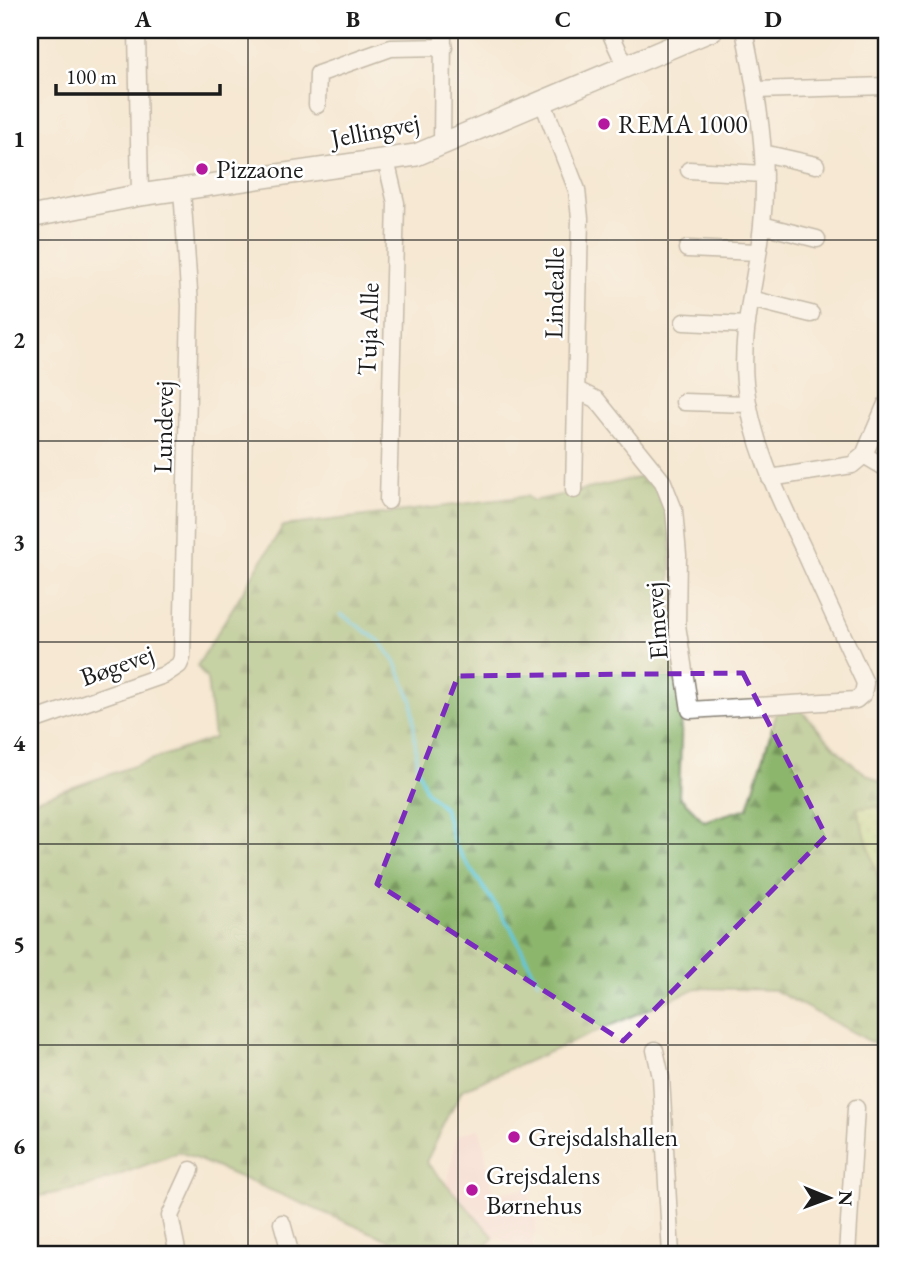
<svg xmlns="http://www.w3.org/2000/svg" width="916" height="1285" viewBox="0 0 916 1285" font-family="'EB Garamond',serif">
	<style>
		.built { fill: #f7cfd1 }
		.forest { fill: url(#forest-firs); stroke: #546944; stroke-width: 2 }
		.park { fill: url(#park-dots); stroke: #67784d; stroke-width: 2 }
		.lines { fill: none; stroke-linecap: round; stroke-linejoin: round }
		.stream { stroke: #60c8dc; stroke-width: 3.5 }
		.minor-casing { stroke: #888277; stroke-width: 19 }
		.major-casing { stroke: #888277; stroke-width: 24 }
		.minor { stroke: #fff; stroke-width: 16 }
		.major { stroke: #fff; stroke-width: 21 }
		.marked { fill: none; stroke: #7b2cbf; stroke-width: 5; stroke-dasharray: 14 9; stroke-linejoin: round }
		.grid { fill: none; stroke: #1c1c1c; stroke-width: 2; stroke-opacity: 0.55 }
		.poi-dot { fill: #b5179e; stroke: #fff; stroke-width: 2.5 }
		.labels { text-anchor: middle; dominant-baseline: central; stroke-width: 5; stroke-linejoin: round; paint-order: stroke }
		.poi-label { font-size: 26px; fill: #1c1c1c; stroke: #fff; text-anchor: start }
		.street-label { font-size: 26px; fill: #1c1c1c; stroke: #fff }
		.neatline { fill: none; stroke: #1c1c1c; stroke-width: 2.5 }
		.grid-label { font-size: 23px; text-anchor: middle; font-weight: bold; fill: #1c1c1c }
	</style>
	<defs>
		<pattern id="forest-firs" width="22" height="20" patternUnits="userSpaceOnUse" patternTransform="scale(1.75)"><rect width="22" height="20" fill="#8db66d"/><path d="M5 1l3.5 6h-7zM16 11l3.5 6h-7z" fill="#729359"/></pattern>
		<pattern id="park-dots" width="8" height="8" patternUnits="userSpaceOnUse" patternTransform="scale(1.75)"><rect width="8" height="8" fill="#b2d57e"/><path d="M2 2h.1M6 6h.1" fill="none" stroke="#98b66c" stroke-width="1.8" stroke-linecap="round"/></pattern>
	</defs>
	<rect width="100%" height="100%" fill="#fff"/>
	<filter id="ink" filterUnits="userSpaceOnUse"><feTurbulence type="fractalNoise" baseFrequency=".0143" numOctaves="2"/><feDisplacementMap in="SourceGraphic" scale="14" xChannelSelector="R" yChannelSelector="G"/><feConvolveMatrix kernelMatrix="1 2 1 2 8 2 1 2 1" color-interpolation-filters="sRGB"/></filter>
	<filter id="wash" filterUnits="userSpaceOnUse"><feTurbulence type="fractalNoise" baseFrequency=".00686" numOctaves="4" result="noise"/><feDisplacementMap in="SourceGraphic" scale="28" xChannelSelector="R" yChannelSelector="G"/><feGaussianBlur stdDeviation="1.57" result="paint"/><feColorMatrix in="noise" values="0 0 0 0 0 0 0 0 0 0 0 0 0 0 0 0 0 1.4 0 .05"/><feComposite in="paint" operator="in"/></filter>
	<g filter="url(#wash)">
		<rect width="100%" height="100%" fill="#f5e8d2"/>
		<path class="built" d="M480 1128 494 1194 528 1188 537 1226 531 1250 494 1237 447 1185 457 1135Z"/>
		<path class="forest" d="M651 475 671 516V605L682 714 679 796 704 821 748 808 777 712 801 710C826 737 851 771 886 784V1050L774 990 697 988 462 1090 426 1162 494 1237 479 1255H424L180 1152 87 1187 30 1198V802L214 738 207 680 197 666 283 526 527 496 533 501Z"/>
		<path class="park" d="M886 806V904L857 808Z"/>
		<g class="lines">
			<path class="stream" d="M341 614 381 642 396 663 412 701 417 766 426 791 444 808 455 846 511 928 538 982"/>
		</g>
	</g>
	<g filter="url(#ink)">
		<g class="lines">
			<defs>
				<path id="minor" d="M137 30 140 195
					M609 30 625 65
					M137 31 178 30
					M756 90 886 86
					M543 103 577 190 580 218 574 490
					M317 105 318 74 391 48 444 47
					M442 145 443 30
					M763 153 816 165
					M386 160 396 203 388 501
					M689 170 764 174
					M762 225 817 239
					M687 249 758 252
					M751 299 811 314
					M684 322 747 325
					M577 390 597 400 663 482 674 510 678 555 677 625 690 710 856 700 863 694 865 683C844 638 823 593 803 548 777 494 752 443 745 383 740 331 757 277 762 225 769 159 757 94 744 30
					M684 402 748 404
					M864 455 886 468
					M770 478 852 465 864 455 886 404
					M30 722 164 675 179 665 182 658 190 305 182 190
					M655 1050 661 1077 671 1255
					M282 1223 291 1255
					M178 1255 170 1216 191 1170
					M847 1255 856 1108"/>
				<path id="major" d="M30 217 140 195 416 155 712 30"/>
			</defs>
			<use href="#minor" class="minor-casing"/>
			<use href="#major" class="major-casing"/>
			<use href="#minor" class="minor"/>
			<use href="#major" class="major"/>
		</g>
	</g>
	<path d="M0 0H916V1285H0ZM743 673 826 836 623 1041 377 884 458 676Z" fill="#f5e8d2" fill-opacity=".55" fill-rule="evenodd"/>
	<path class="marked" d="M743 673 826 836 623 1041 377 884 458 676Z"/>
	<path class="grid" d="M248 30V1255M458 30V1255M668 30V1255M30 240H886M30 441H886M30 642H886M30 844H886M30 1045H886"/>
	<g class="poi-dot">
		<circle cx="604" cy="124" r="7"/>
		<circle cx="202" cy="169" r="7"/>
		<circle cx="514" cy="1137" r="7"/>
		<circle cx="472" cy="1190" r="7"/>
	</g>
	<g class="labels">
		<g class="poi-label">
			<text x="618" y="124">REMA 1000</text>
			<text x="216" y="169">Pizzaone</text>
			<text x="528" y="1137">Grejsdalshallen</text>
			<text x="486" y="1175">Grejsdalens<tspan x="486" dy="30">Børnehus</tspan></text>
		</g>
		<g class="street-label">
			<text transform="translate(375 130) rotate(-11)">Jellingvej</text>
			<text transform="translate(554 293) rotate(-89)">Lindealle</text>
			<text transform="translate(368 329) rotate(-88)">Tuja Alle</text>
			<text transform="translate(163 427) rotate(-89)">Lundevej</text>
			<text transform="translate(656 621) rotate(-94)">Elmevej</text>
			<text transform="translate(117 665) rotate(-20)">Bøgevej</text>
		</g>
	</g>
	<rect width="916" height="1285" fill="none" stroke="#fff" stroke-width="77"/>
	<g transform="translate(829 1198) rotate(91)" stroke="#ffffff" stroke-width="5" paint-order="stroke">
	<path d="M0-5L12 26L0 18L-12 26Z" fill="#1c1c1c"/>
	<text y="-10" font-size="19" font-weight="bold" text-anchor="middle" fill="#1c1c1c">N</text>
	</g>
	<path d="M56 84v10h164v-10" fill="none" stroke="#1c1c1c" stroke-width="3.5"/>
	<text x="66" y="84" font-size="21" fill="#1c1c1c" stroke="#ffffff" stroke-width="5" paint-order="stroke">100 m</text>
	<rect x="38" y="38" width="840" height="1208" class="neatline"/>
	<g class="grid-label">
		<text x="143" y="27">A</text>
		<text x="353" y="27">B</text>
		<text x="563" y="27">C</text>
		<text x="773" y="27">D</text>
		<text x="19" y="147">1</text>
		<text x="19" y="348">2</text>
		<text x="19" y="550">3</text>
		<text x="19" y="751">4</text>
		<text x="19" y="952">5</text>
		<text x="19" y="1154">6</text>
	</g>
</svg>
